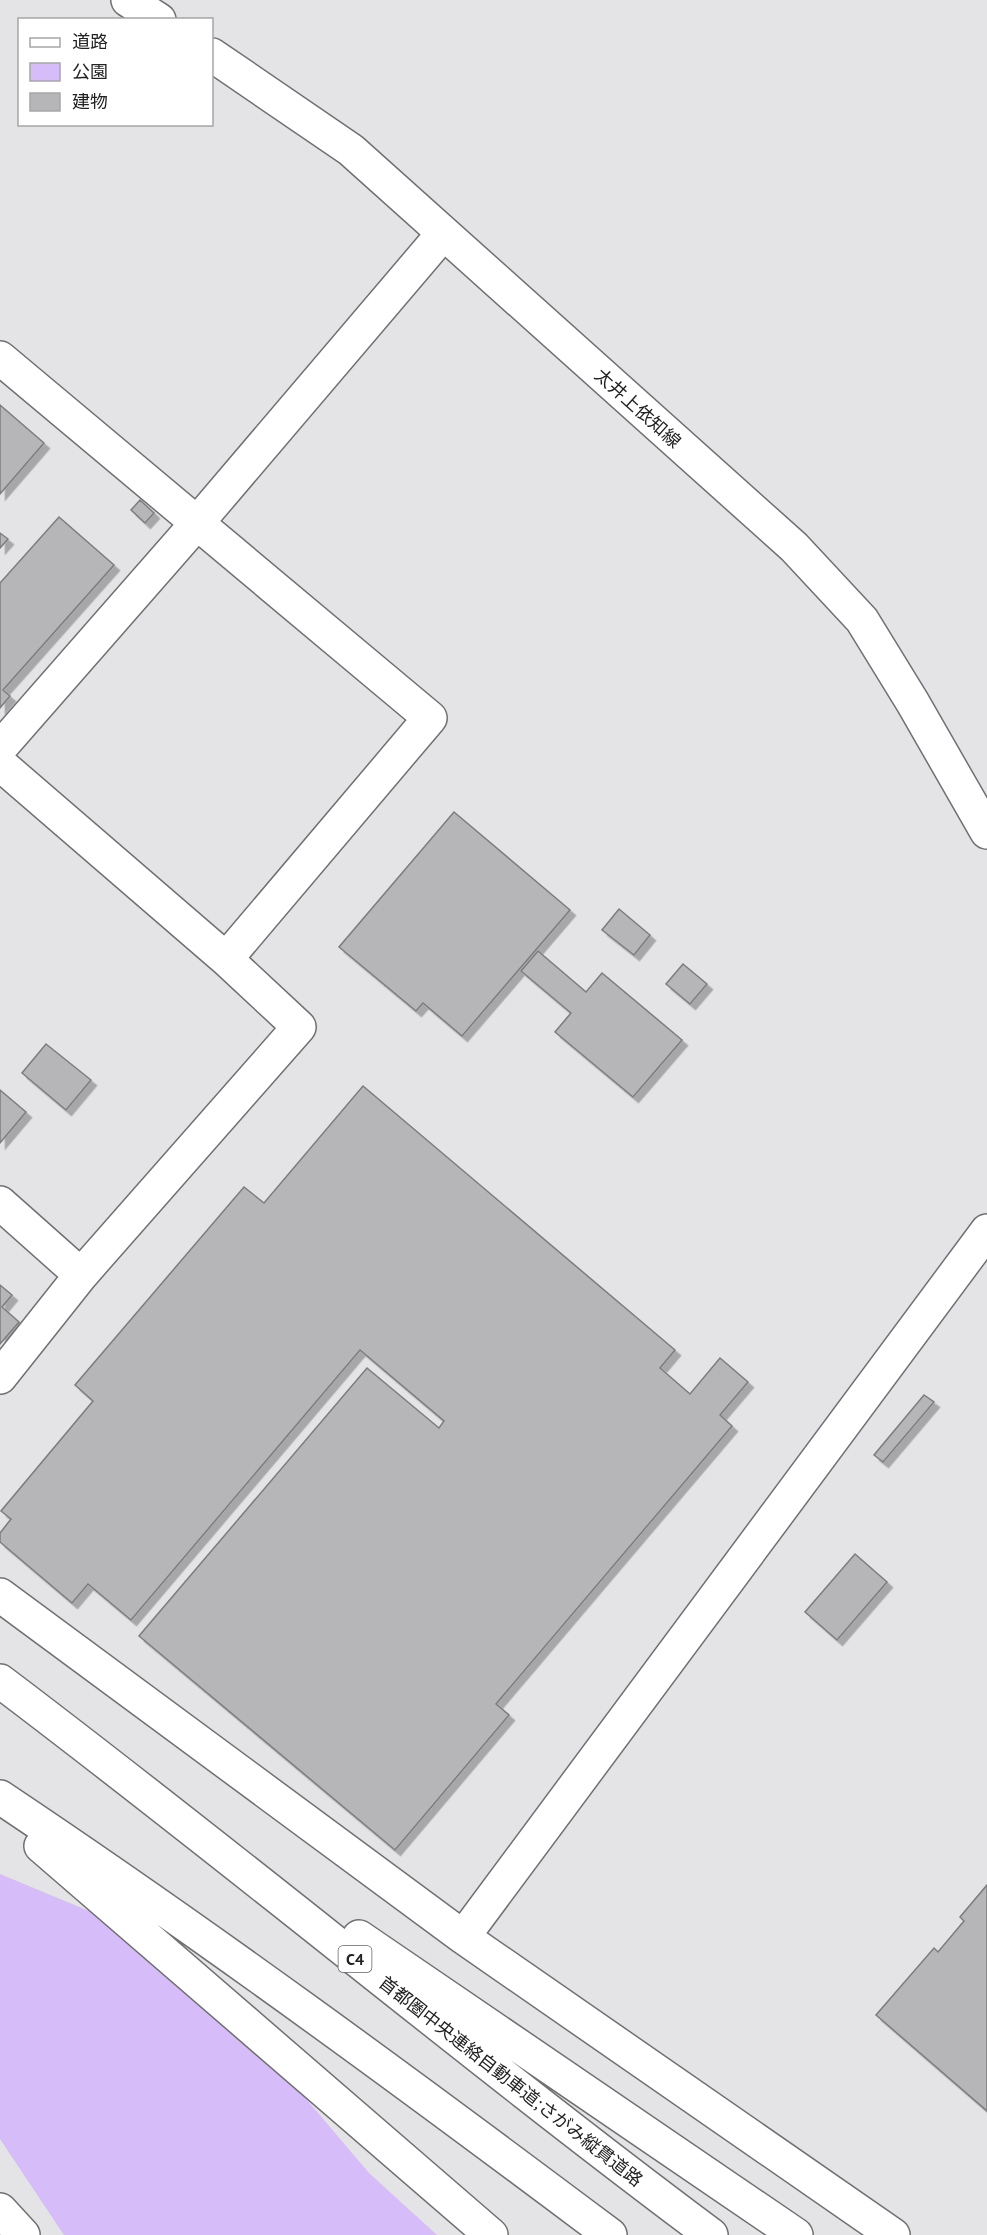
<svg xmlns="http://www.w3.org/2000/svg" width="987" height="2235" viewBox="0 0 987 2235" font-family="'PT Sans','Noto Sans JP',sans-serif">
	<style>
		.green { fill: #d6bcf9 }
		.building { fill: #b6b5b8; stroke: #7d7c7f; stroke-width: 1.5; filter: url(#shadow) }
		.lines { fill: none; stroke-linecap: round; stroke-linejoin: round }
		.minor-casing { stroke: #706f72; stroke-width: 36 }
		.major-casing { stroke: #706f72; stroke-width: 36 }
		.highway-casing { stroke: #706f72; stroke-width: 36 }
		.minor { stroke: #fff; stroke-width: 33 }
		.major { stroke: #fff; stroke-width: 33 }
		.highway { stroke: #fff; stroke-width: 33 }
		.labels { text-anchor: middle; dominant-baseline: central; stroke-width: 4.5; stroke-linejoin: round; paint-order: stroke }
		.shield { fill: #fff; stroke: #646465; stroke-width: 1.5 }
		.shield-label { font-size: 16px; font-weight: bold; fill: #222123 }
		.street-label { font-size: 18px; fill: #222123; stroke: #fff }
	</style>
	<defs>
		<filter id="shadow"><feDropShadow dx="5.5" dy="5.5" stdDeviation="0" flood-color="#0004"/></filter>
	</defs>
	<rect width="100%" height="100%" fill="#e4e3e6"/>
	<path class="green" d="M0 1874 178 1948 369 2173 437 2235H64L0 2139Z"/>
	<path class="building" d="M0 405 44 443 0 494Z
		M140 500 154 513 145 523 131 510Z
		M59 517 114 565 3 690 10 696 0 708V583Z
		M0 533 8 539 0 548Z
		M454 812 570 910 462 1036 423 1003 416 1011 339 947Z
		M619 909 650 935 634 955 602 930Z
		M538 951 586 992 602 973 682 1040 633 1097 555 1032 571 1013 521 971Z
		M683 964 707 984 690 1004 666 984Z
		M46 1044 91 1080 66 1110 22 1073Z
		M363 1086 675 1350 660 1368 690 1394 720 1358 748 1382 720 1415 732 1426 496 1704 509 1715 395 1850 139 1636 367 1368 439 1428 444 1421 360 1350 131 1620 88 1584 72 1603 0 1542V1533L11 1519 1 1511 93 1401 75 1385 244 1187 264 1203Z
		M0 1090 26 1112 0 1143Z
		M0 1285 12 1295 2 1307 19 1322 0 1344Z
		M924 1395 934 1402 883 1462 874 1455Z
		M855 1554 887 1582 837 1640 805 1612Z
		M987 1885V2111L876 2015 934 1948 938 1952 964 1921 960 1917Z"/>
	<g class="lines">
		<defs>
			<path id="minor" d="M0 358 430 718 226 959
				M0 748 197 523 442 235
				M0 764 226 959 299 1027 81 1275 0 1377
				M0 1203 81 1275
				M0 1595 463 1937 987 1231
				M463 1937 893 2235
				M0 2210 23 2235"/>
			<path id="major" d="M128 0 159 20
				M212 55 351 150 794 547 862 620 913 703 987 832"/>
			<path id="highway" d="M0 1681C240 1862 470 2055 711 2235
				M0 1797C208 1936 410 2085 610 2235
				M41 1846 491 2235
				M359 1937 796 2235"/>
		</defs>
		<use href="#minor" class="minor-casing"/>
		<use href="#major" class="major-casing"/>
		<use href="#highway" class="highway-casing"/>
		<use href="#minor" class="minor"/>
		<use href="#major" class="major"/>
		<use href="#highway" class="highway"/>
	</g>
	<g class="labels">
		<rect class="shield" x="338.5" y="1946" width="33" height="26" rx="4.5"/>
		<g class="shield-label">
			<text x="355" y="1959">C4</text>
		</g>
		<g class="street-label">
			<text transform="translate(638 408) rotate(42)">太井上依知線</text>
			<text transform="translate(511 2081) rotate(38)">首都圏中央連絡自動車道;さがみ縦貫道路</text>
		</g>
	</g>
	<rect x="18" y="18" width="195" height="108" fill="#ffffff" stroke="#a7a6a7" stroke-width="1.5"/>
	<rect x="30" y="38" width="30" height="9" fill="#ffffff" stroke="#a7a6a7" stroke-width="1.5"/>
	<text x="72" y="48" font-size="18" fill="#222123">道路</text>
	<rect x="30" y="63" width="30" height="18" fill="#d6bcf9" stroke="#a7a6a7" stroke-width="1.5"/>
	<text x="72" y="78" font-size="18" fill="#222123">公園</text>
	<rect x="30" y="93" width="30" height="18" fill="#b6b5b8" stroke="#a7a6a7" stroke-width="1.5"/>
	<text x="72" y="108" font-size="18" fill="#222123">建物</text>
</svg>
